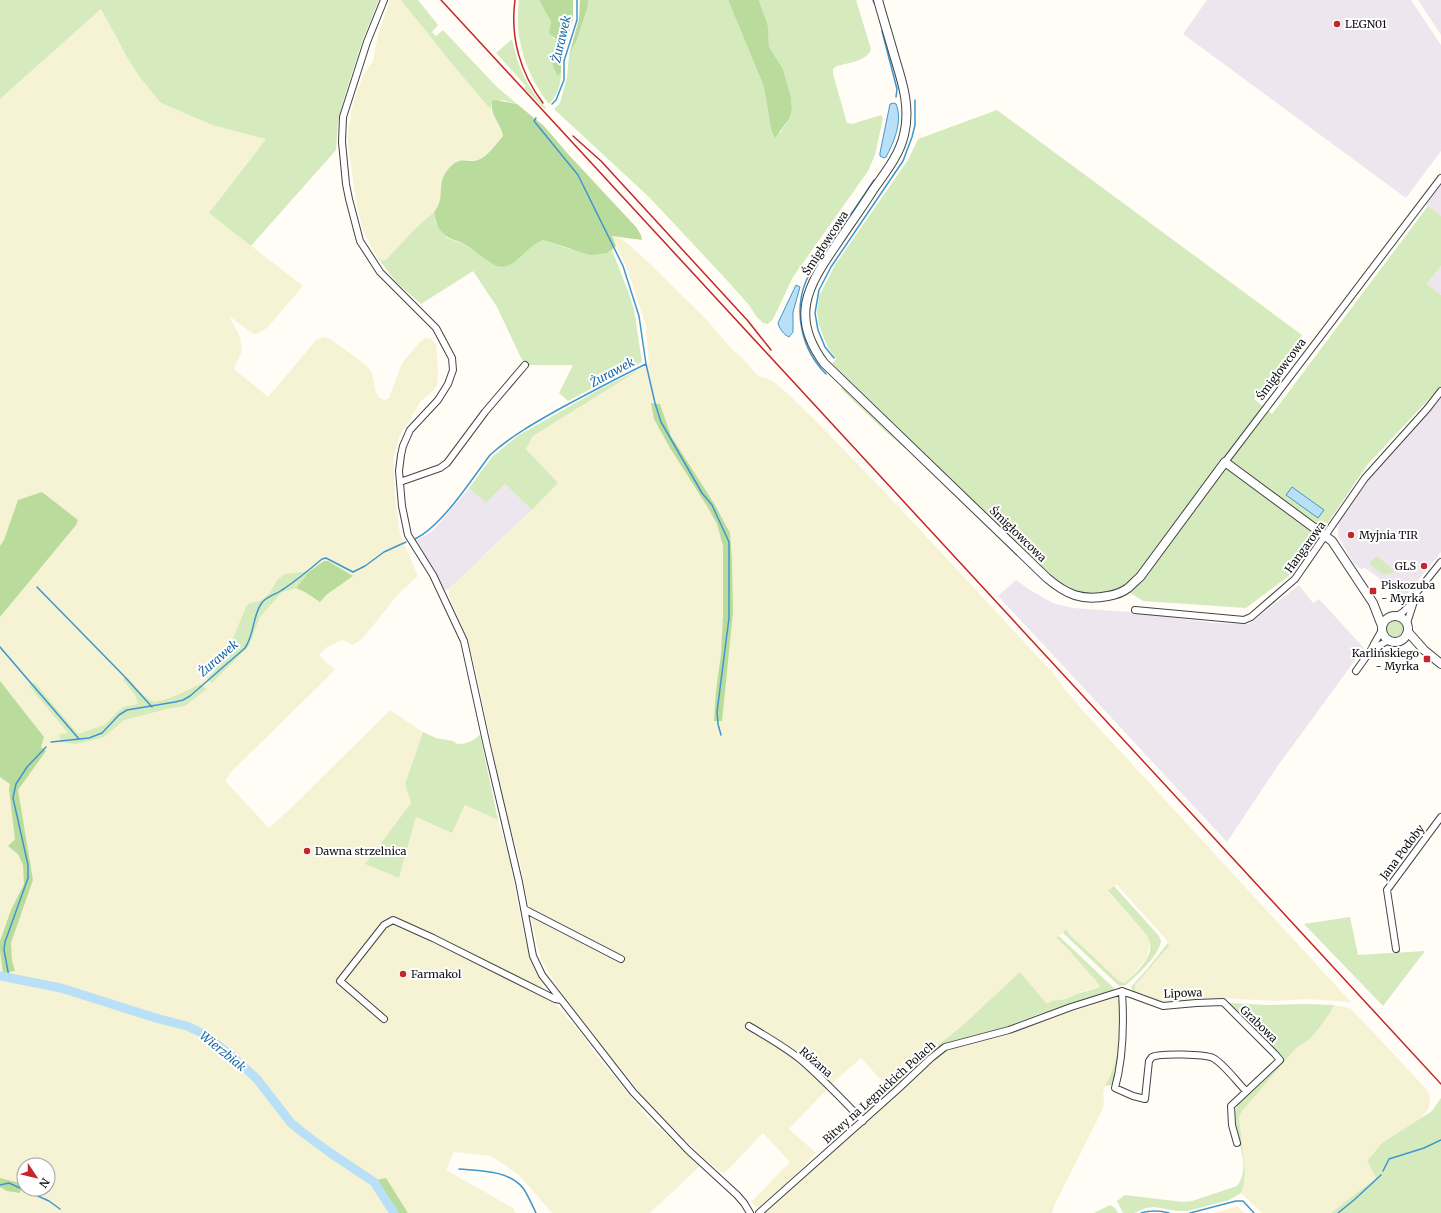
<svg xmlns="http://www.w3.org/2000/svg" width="1441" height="1213" viewBox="0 0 1441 1213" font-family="Merriweather,serif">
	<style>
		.industrial { fill: #eee6ef }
		.farmland { fill: #f6f3d4; fill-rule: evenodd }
		.green { fill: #d5ebbd }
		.forest { fill: #b9dc9c }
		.water { fill: #b9e0f7; stroke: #3f96cf }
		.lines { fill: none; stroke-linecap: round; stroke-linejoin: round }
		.stream { stroke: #3f96cf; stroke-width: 1.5 }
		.river { stroke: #b9e0f7; stroke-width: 9 }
		.minor-casing { stroke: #444; stroke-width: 8 }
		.tertiary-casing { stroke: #444; stroke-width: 10 }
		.minor { stroke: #fff; stroke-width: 6 }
		.tertiary { stroke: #fff; stroke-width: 8 }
		.rail { stroke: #c4262e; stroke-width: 1.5 }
		.poi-dot { fill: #c4262e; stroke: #fff; stroke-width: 1.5 }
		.labels { text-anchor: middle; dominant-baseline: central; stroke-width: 4; stroke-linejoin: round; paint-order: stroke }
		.poi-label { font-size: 11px; fill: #111; stroke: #fff; text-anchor: start }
		.street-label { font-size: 11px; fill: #111; stroke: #fff }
		.water-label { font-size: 12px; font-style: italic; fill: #1768a6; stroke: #fff }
	</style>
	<rect width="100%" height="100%" fill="#fffdf5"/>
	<path class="industrial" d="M1207 0H1411L1441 45V151L1406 198 1183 34Z
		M1418 0H1441V35Z
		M1441 182V216L1425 204Z
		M1441 266V295L1427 284Z
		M1441 395V552L1408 593 1402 595 1365 568 1361 569 1354 564 1338 536 1339 522 1377 468Z
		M505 484 532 510 483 556 481 559 449 589 445 590 415 541 431 532 443 519 469 488 486 503Z
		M1016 580 1030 590 1053 603 1073 608 1129 612 1215 623 1249 624 1299 585 1313 603 1319 599 1364 648 1277 767 1227 842 998 596Z"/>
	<path class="farmland" d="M390 0H401L402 1 457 70 494 114 503 136 488 153 480 159 476 161 464 160 441 195V201L439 206 386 261H382L377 257 363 231 356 201 348 144V133L352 108 357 91 363 76 373 61 378 35Z
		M101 9 128 59 141 79 161 103 212 125 266 139 209 213 303 286 268 327 259 333 254 334 248 330 229 316 240 337 242 351 234 369 268 397 317 339 325 337 330 339 365 364 372 373 376 393 380 398 385 400 389 398 402 363 419 343 425 338 431 339 436 344 437 351 438 376 437 386 431 393 421 401 399 437 393 460 395 495 400 534 418 576 400 592 363 638 353 645 343 640 327 647 319 655 335 670 233 770 225 781 269 828 290 809 390 710 423 732 405 784 411 803 365 864 399 878 416 817 452 833 465 805 498 820 508 853 525 940 532 960 543 985 542 989 580 1032 597 1056 649 1119 700 1166 650 1213H552L520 1176 491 1156 454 1152 446 1170 513 1208 516 1213H0V99ZM24 1165H48V1189H24Z
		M612 236 621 238 646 260 707 320 730 347 745 361 757 375 773 381 788 394 821 426 899 507 1052 672 1075 702 1351 1002 1307 999 1276 1001 1219 998 1161 1003 1139 993 1135 990V985L1169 946 1165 938 1116 884 1108 892 1145 933 1149 938 1150 942 1147 958 1125 984 1119 981 1074 939 1066 930 1056 939 1067 948 1096 981 1100 987 1087 990 1067 999 1047 1004 1020 972 962 1026 924 1056 889 1089 861 1058 835 1081 789 1129 816 1153 762 1209 758 1208 751 1202 790 1162 763 1133 724 1174 707 1161 648 1103 575 1011 556 985 542 962 537 945 519 859 502 795 475 668 467 638 449 596V589L532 510 558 483 526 449 533 436 649 364 646 326 628 271Z
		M1114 998 1117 999 1118 1002 1119 1013 1120 1032 1117 1058 1113 1070 1105 1086 1103 1092 1104 1104 1100 1115 1054 1206 1052 1213H765L940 1053 952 1048 970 1044Z
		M1334 1005 1350 1008 1375 1034 1427 1090 1430 1097 1429 1108 1420 1119 1382 1143 1367 1161 1376 1178 1331 1213H1262L1241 1193 1244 1184 1245 1172 1239 1116 1243 1110 1266 1082 1296 1048 1300 1044 1304 1043 1330 1013Z
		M1237 1206 1244 1213H1214L1225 1210Z"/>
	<path class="green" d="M0 0H379L363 39 345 95 338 121 336 150 251 246 209 213 266 139 212 125 161 103 141 79 128 59 101 9 0 99Z
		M401 0H418L438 25 432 32 436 36 443 30 496 86 517 104 502 100 491 104V110L457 70Z
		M519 0H539L551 22 553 38 557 40 552 58 558 76 561 73C561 85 557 96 549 104 526 74 514 39 519 0Z
		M588 0H728L764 87 771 129 780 133 789 119 792 110 791 97 783 69 769 47 768 26 759 0H856L871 49C868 61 847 63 837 66L833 69V74L847 123 852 124 881 115 883 118 875 155 868 171 793 277 773 319 768 324 763 323 756 316 749 305 723 276 649 197 554 109 560 103 567 77 569 55 577 40 588 6Z
		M512 39C517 65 527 88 546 108L545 109 524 88 526 86 496 53Z
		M997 110 1302 335 1254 399 1272 414 1428 206 1441 216V266L1427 284 1441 295V386L1368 464 1294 572 1246 608 1143 601 1121 587C1109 594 1088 597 1074 592 1067 589 1061 584 1054 581L832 364 836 359 827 346 819 325 817 312 819 296 835 265 908 160 918 139Z
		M434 212 435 222 447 238 461 243 475 251 498 266 518 260 529 248 536 242 543 240 569 249 608 253 612 250 628 291 634 309 642 362 568 401 559 393 573 365H529L522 360 497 307 473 271 421 304 396 282 377 257 382 261 386 260 415 229Z
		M644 367 533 436 526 449 558 483 532 510 505 484 486 503 469 488 492 457 519 435 600 389Z
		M842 387 898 439 1031 568 915 456 887 433 841 389Z
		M1377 556 1395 571C1383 579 1377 571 1369 563Z
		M311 571 296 588 282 592 260 617 249 646 212 683 207 679C227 660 235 632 246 607L249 603 260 601 270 593 277 580 285 574Z
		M1386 628a9 9 0 1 1 18 0a9 9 0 1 1-18 0Z
		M127 677C133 683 144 698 152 701 162 704 190 689 200 684L207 689 185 706 167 709 124 720 104 737 76 744 61 742 59 734 68 733 29 686 34 682 78 734 104 725 123 707 138 704 135 695 123 680Z
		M423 732 436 738 453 741 457 744C468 744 472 741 480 735L498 820 465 805 452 833 416 817 399 878 365 864 411 803 405 784Z
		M1114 886 1159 936 1161 941C1159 956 1137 975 1126 985L1120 986 1117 984 1063 933 1066 929 1069 934 1119 981 1125 983C1137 971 1161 952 1145 933L1108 891Z
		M1350 917 1358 955 1425 951 1383 1006 1304 924Z
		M1059 936 1114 988V990L1036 1015 1010 1026 950 1042 943 1046 917 1067 863 1116 860 1114 924 1056 962 1026 1020 972 1047 1004 1052 1001 1067 999 1077 994 1100 987 1096 981 1067 948 1056 938Z
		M1168 943 1169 946 1135 985V990L1141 994 1133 991 1131 987 1148 968Z
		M1115 996C1128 1003 1120 1073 1112 1085L1105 1086C1120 1059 1122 1032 1118 1002L1117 999 1114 998 1089 1005Z
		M1230 1003 1268 1005 1304 1004 1334 1005 1330 1013 1319 1028 1310 1039 1296 1048 1243 1110 1239 1116 1245 1172 1244 1184 1241 1193 1229 1200 1188 1211H1178L1154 1207 1146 1208 1134 1213H1123L1117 1201 1125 1195 1183 1202 1192 1201 1237 1186C1256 1162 1225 1127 1239 1101L1277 1066 1283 1057 1228 1004Z
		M1441 1098V1213H1331L1376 1178 1367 1161 1382 1143 1432 1111Z
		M1110 1205 1115 1208 1118 1213H1094Z"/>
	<path class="forest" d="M539 0H573V18L561 61V73L558 76C547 57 555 58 557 40L549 33 551 22Z
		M580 0H588V6L577 40 569 55 579 19Z
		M728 0H759L768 26 769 47 783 69 791 97 792 110 789 119 775 138 771 129 764 87Z
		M495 100 517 104 544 126 568 154 636 227 641 235 642 240 612 236 616 246 608 253 590 255 543 240C527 246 522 260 509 265 506 267 499 267 497 266 484 260 473 248 460 242 455 240 450 239 446 236 438 229 435 222 434 212 447 197 434 184 450 167 462 155 468 164 478 160 488 156 496 144 503 136 501 124 489 113 492 101Z
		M651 403 660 404 671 436 715 505 730 533 732 561 733 612 722 721H714L716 691 721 654 723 615V546L717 524 707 506 670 448 654 419Z
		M42 492 78 520 76 525 0 617V546L4 540 18 500Z
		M324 561H328L353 576 326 595 320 602 305 592 296 588 310 571Z
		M0 681 44 737 41 747 46 751 18 790 33 880 11 943 12 961 15 971 3 973 0 951V941L11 910 24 884 23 865 18 854 8 846 15 839 9 789 10 784 0 777Z
		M0 1178 23 1184 20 1193 7 1191 0 1187Z
		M386 1178 408 1213H394L389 1202 376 1180Z"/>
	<path class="water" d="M894 103 896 104C903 121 894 142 886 157L884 158 880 156V153L890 104Z
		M796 285 800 287 793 312V332L789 337C784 335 779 328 778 323Z
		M1292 487 1324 510 1318 518 1286 495Z"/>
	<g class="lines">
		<path class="stream" d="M873 0 874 3
			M882 31 897 89 896 97
			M552 104 556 100 564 80V61L577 20V0
			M834 358 825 347 818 330 815 313 819 290 831 267 903 161 912 137 915 125V100
			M646 364 655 403 661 422 702 493 712 505 729 542V618L717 712 718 724 721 735
			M826 374C802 350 793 313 806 281 813 266 825 252 834 238 848 219 861 200 874 180
			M415 539C442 526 471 480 490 455 511 436 536 422 561 408 589 393 617 378 646 364L639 316 623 266 578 175 534 121 536 118
			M37 587 124 676 152 707
			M0 647 79 739
			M51 742 89 738 102 733 119 715 127 710 175 702 183 700 190 696 245 648C255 633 252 618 261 604 266 596 275 595 282 590 296 581 309 570 322 559L326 558 353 572 365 566 384 552 406 542
			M9 977 4 950 5 942 28 878V865L13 798 16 784 27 767 46 747
			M459 1169C481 1171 508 1170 523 1188 528 1195 532 1205 536 1213
			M1383 1171 1389 1159 1424 1148 1441 1140
			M0 1185 9 1183 49 1201 60 1209
			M1141 1213C1151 1210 1159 1210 1169 1213
			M1190 1213 1236 1201H1243L1254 1213
			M1338 1213 1354 1200 1381 1175"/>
		<path class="river" d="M0 976 61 988 159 1019 187 1026 204 1034 233 1057 257 1079 291 1123 302 1132 329 1152 374 1182 394 1213"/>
		<defs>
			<path id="minor" d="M384 0 367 42 343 117 342 142 346 184 349 199 360 241 380 272 436 328 452 358 453 370 448 384 438 400 410 430 403 446 401 455 399 471 402 506 408 535 433 575 464 641 487 746 519 882 533 956 542 975 633 1092 688 1150 737 1195 744 1203 750 1213
				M1225 462 1441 178
				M400 482 440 468 447 463 485 412 525 365
				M1135 610 1244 620 1251 617 1295 579 1365 478 1427 409 1441 391
				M1397 616 1403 612 1414 601
				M1407 623 1417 592 1441 562
				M1371 650 1389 640
				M1356 671 1371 650 1374 644 1382 630
				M524 909 621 959
				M1396 949 1387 890 1441 817
				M1122 991 1163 1006 1196 1003 1223 1002 1275 1054 1280 1060 1231 1106 1232 1125 1237 1143
				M1122 991C1124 1023 1124 1056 1115 1088L1133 1096 1145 1099 1149 1061 1152 1057C1160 1053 1205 1054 1213 1058 1224 1064 1237 1082 1246 1091
				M384 1019 340 981 384 925 393 920 433 938 555 999 561 1000
				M749 1026C767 1037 785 1047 801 1060 823 1079 843 1100 863 1121
				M759 1213 897 1090 931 1058 945 1047 1009 1030 1071 1007 1122 991"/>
			<path id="tertiary" d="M878 0C883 18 889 37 894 55 902 81 911 107 904 135 899 156 885 173 873 190 861 209 848 227 836 245 807 287 790 317 824 363L1047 578C1067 595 1082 601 1108 596 1114 595 1123 592 1128 588 1132 585 1136 580 1140 577L1225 462 1332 541 1373 603 1382 626
				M1382 629a13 13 0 1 1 26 0a13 13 0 1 1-26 0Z
				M1408 632 1424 650 1441 664"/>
		</defs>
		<use href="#minor" class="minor-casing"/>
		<use href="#tertiary" class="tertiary-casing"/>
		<use href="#minor" class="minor"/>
		<use href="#tertiary" class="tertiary"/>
		<path class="rail" d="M441 0 1441 1084
			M515 0C510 37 520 73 543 103
			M573 136 601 161 748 321 771 350"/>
	</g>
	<g class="poi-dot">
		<circle cx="1337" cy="24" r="4"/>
		<circle cx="1351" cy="535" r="4"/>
		<circle cx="1424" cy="566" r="4"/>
		<rect x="1369" y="587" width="8" height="8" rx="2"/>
		<rect x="1423" y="655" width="8" height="8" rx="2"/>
		<circle cx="307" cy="851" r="4"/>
		<circle cx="403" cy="974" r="4"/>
	</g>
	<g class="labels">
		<g class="poi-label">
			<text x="1345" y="24">LEGN01</text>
			<text x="1359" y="535">Myjnia TIR</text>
			<text x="1416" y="566" text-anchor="end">GLS</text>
			<text x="1381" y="585">Piskozuba<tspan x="1381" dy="13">- Myrka</tspan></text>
			<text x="1419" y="653" text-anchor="end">Karlińskiego<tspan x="1419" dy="13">- Myrka</tspan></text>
			<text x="315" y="851">Dawna strzelnica</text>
			<text x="411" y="974">Farmakol</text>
		</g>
		<g class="street-label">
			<text transform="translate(825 243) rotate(-57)">Śmigłowcowa</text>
			<text transform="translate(1281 369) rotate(-53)">Śmigłowcowa</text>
			<text transform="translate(1018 534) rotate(44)">Śmigłowcowa</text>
			<text transform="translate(1305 547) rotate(-54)">Hangarowa</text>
			<text transform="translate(1402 852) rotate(-53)">Jana Podoby</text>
			<text transform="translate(1183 993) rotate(-2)">Lipowa</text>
			<text transform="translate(1259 1024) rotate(44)">Grabowa</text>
			<text transform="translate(816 1062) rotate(41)">Różana</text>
			<text transform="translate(879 1092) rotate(-42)">Bitwy na Legnickich Polach</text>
		</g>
		<g class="water-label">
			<text transform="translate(561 39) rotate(-77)">Żurawek</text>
			<text transform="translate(612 372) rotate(-28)">Żurawek</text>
			<text transform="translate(218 658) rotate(-41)">Żurawek</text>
			<text transform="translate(223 1051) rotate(39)">Wierzbiak</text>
		</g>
	</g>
	<g transform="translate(36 1177) rotate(125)"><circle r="19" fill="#ffffff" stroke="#a0a0a0"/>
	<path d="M0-3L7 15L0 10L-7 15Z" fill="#c4262e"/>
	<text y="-6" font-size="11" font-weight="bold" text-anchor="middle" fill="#111111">N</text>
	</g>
</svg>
